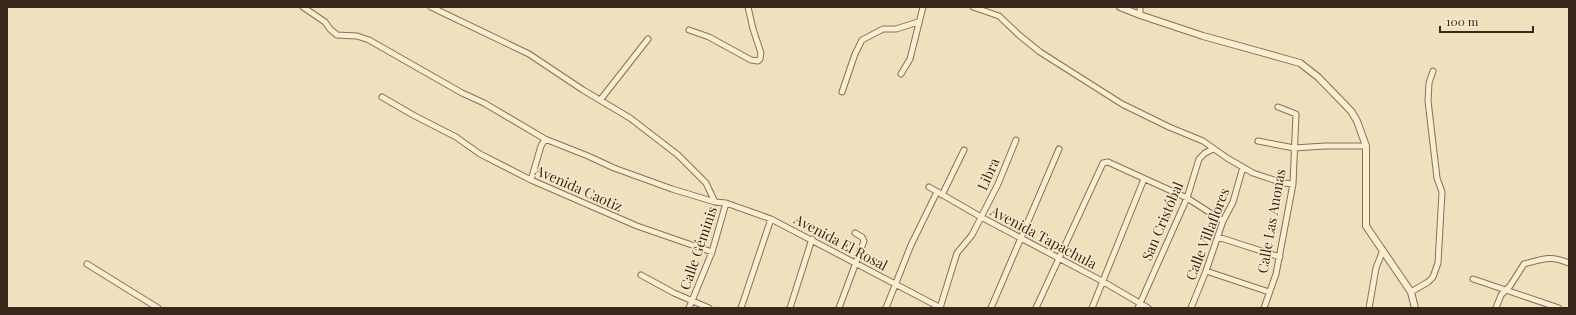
<svg xmlns="http://www.w3.org/2000/svg" width="1576" height="315" viewBox="0 0 1576 315" font-family="'Playfair Display',serif">
	<style>
		.lines { fill: none; stroke-linecap: round; stroke-linejoin: round }
		.minor-casing { stroke: #887056; stroke-width: 7 }
		.tertiary-casing { stroke: #887056; stroke-width: 8 }
		.minor { stroke: #faedd1; stroke-width: 5 }
		.tertiary { stroke: #faedd1; stroke-width: 6 }
		.labels { text-anchor: middle; dominant-baseline: central; stroke-width: 3; stroke-linejoin: round; paint-order: stroke }
		.street-label { font-size: 14px; fill: #37281b; stroke: #f6eace }
	</style>
	<rect width="100%" height="100%" fill="#efe0be"/>
	<g class="lines">
		<defs>
			<path id="minor" d="M303 7 325 22 330 29 337 35 357 36 369 40 462 93 484 103 545 139 588 156 614 168 672 189 715 202 726 203 771 219 941 308
				M431 7 529 54 583 90 630 118 678 155 706 183 715 202
				M973 7 999 16 1019 35 1040 52 1122 104 1169 127 1203 141 1227 158 1253 173 1283 183 1293 184
				M1140 7V15
				M689 30 709 37 751 60 758 61 760 59 761 53 753 29 748 7
				M901 74 910 59 923 7
				M842 92 855 54 862 40 883 29H896L918 22
				M382 97 413 115 456 137 480 154 531 180 637 226 712 252
				M601 99 648 39
				M1258 141 1294 148 1325 146H1366
				M531 180 541 146 545 139
				M929 187 981 217 1102 281 1148 308
				M942 195 964 150
				M1218 237 1280 257
				M87 264 158 308
				M1206 271 1269 292
				M641 275 674 293 709 308
				M1473 279 1559 308
				M1411 292 1428 282 1433 277 1438 263 1442 192 1437 178 1428 101 1429 83 1433 71
				M689 308 712 252 726 203
				M741 308 771 219
				M790 308 812 239
				M839 308 864 241 862 237 855 233
				M886 308 911 245 937 192
				M940 308 957 253 972 235 998 184 1016 140
				M991 308 1059 149
				M1036 308 1103 163 1108 162 1187 198 1223 221
				M1092 308 1144 179
				M1138 308 1187 198 1199 159 1205 153 1213 149
				M1191 308 1206 271 1223 221 1233 202 1243 167
				M1264 308 1276 274 1293 184 1296 114 1278 107
				M1369 308 1376 268 1383 250
				M1496 308 1501 295 1510 286 1524 264C1543 259 1550 255 1569 263"/>
			<path id="tertiary" d="M1120 7 1140 15 1203 36 1300 63 1318 77 1351 111 1357 121 1366 146V226L1411 292 1415 308"/>
		</defs>
		<use href="#minor" class="minor-casing"/>
		<use href="#tertiary" class="tertiary-casing"/>
		<use href="#minor" class="minor"/>
		<use href="#tertiary" class="tertiary"/>
	</g>
	<g class="labels">
		<g class="street-label">
			<text transform="translate(988 174) rotate(-66)">Libra</text>
			<text transform="translate(579 188) rotate(24)">Avenida Caotiz</text>
			<text transform="translate(1162 221) rotate(-67)">San Cristóbal</text>
			<text transform="translate(1271 221) rotate(-80)">Calle Las Anonas</text>
			<text transform="translate(1207 234) rotate(-69)">Calle Villaflores</text>
			<text transform="translate(1044 237) rotate(28)">Avenida Tapachula</text>
			<text transform="translate(841 242) rotate(28)">Avenida El Rosal</text>
			<text transform="translate(698 248) rotate(-71)">Calle Géminis</text>
		</g>
	</g>
	<rect width="1576" height="315" fill="none" stroke="#37281b" stroke-width="16"/>
	<path d="M1440 26v6h93v-6" fill="none" stroke="#37281b" stroke-width="2"/>
	<text x="1446" y="26" font-size="12" fill="#37281b" stroke="#f6eace" stroke-width="3" paint-order="stroke">100 m</text>
</svg>
